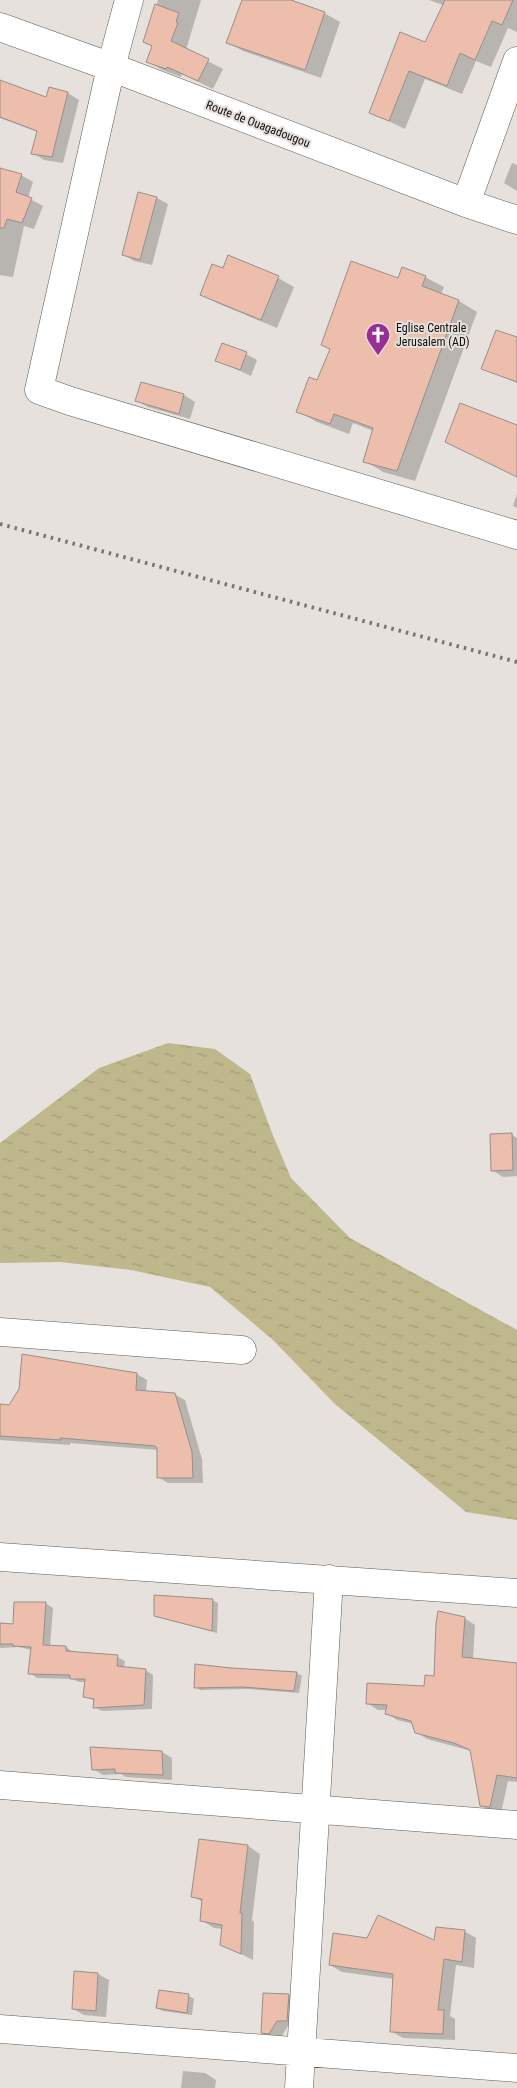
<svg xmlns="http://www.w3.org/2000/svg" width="517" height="2088" viewBox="0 0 517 2088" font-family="'Roboto Condensed',sans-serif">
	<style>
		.water { fill: url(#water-ripples) }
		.shadow { fill: #0003 }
		.building { fill: #ecbeab; stroke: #968f8c }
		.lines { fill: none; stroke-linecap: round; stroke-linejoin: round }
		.minor-casing { stroke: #5f5a56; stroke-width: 29 }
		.minor { stroke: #fff; stroke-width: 28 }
		.rail { stroke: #787571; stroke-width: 4; stroke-dasharray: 2.5 5; stroke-linecap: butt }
		.labels { text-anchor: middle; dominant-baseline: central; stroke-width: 4; stroke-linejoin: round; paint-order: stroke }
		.street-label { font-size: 12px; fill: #12100e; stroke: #e6e1dc }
		.poi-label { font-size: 12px; fill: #12100e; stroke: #e6e1dc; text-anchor: start }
	</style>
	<defs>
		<pattern id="water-ripples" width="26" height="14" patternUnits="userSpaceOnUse" patternTransform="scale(1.25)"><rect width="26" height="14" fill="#bfb88c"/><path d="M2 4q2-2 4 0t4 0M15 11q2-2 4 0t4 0" fill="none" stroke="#a39d78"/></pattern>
	</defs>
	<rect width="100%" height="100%" fill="#e6e1dc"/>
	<path class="water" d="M168 1043 215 1049 250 1074 272 1133 291 1178 350 1238 517 1330V1520L466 1512 335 1404 272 1339 210 1287 131 1270 60 1262 0 1263V1143L99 1068Z"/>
	<path class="shadow" d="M158 0H201L186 50 223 69 213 89 182 74 181 77 162 70 148 61 153 47 144 42Z
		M243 0H287L324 13 340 22 321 78 243 51 227 42Z
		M429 0H517V32L508 28 491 67 476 61 462 94 425 79 405 129 370 112 426 43 443 5Z
		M0 82 47 99 68 93 79 100 63 163 44 160 33 153 38 132 0 118Z
		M512 163 517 165V191L504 183Z
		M0 170 21 175 33 182 28 198 43 206 34 229 24 226 13 277 0 275Z
		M157 198 168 204 152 265 134 261 123 254Z
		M224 270 278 278 294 287 277 328 217 303 201 294Z
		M425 277 444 287 441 294 459 301 477 312 415 481 383 472 365 461 373 431 353 423 349 434 317 422 298 411 318 382 399 279Z
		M517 339V383L483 368Z
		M246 354 257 360 251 376 216 360Z
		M142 383 184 395 195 402 190 419 148 407 137 401Z
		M517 494V508L513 506Z
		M511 1134 517 1138V1176L503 1177 492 1170Z
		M137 1374 147 1380 146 1392 174 1394 185 1400 202 1459 203 1483H168L158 1477V1450L70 1443V1445L0 1440V1405L9 1406Z
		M212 1600 218 1603 217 1633 161 1618 155 1615Z
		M45 1603 53 1608 50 1647H66L73 1652 117 1657 125 1661 124 1668 145 1670 153 1675 152 1709 102 1711 94 1707 95 1701 84 1696 86 1682H79L72 1679 37 1678 30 1673 32 1650 18 1647 0 1648V1625H14Z
		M464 1618 475 1625 473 1659 517 1714V1782L508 1781 501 1813 492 1812 481 1806 471 1751 427 1739 416 1732 414 1724 397 1720 386 1713 387 1710H378L367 1703 426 1687 435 1677Z
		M196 1665 297 1673 302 1676 299 1693 249 1689 200 1690 195 1687Z
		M162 1752 172 1758V1780L126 1777 121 1774 103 1775 93 1769Z
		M248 1846 260 1854 252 1920 254 1922 253 1960 221 1944 223 1929 214 1928 201 1920 203 1902 192 1896Z
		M464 1931 476 1938 474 1968 456 1965 450 2016 455 2019V2040L403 2038 391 2031 394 1979 342 1972 330 1965 368 1939 435 1942Z
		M98 1974 109 1980 106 2017 84 2015 73 2009Z
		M289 1995 300 2001 298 2026H288L280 2039H273L262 2032Z
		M189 1996 194 1999 192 2015 163 2011 157 2008Z
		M183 2071 205 2073 216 2080 215 2088H181Z"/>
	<path class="building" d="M242 0H291L325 12 305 70 226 43Z
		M445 0H513L502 25 492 21 475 60 460 53 447 86 409 71 389 121 369 113 400 32 425 42Z
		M155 4 179 13 176 22 178 23 171 41 209 59 198 81 167 67 166 69 146 62 152 46 143 42Z
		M0 80 46 97 49 87 68 92 52 157 31 154 37 131 0 117Z
		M0 168 22 174 16 192 32 198 22 223 7 219 4 228H0Z
		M138 192 157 197 140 260 122 255Z
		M228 255 279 276 261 320 200 295 212 264 223 268Z
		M351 261 398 278 402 267 426 276 422 286 459 300 397 471 363 462 373 428 334 414 330 424 296 412 309 377 317 380 330 349 321 345Z
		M496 330 517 337V382L481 369Z
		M222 343 247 352 240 370 215 361Z
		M141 382 184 394 179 414 135 401Z
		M460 403 517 425V477L445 442Z
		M512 1133 513 1170 491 1171 490 1134Z
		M22 1354 137 1373 136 1390 175 1393 192 1452 193 1478H157V1448L155 1446 60 1438 61 1440 0 1436V1404L9 1405 19 1389Z
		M154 1595 213 1599 212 1631 154 1616Z
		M14 1602H46L43 1645 66 1646V1651L118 1655 117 1666 146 1669 144 1705 93 1708 94 1699 83 1697 85 1679H70V1675L28 1674 31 1647 13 1646V1644H0V1623L13 1624Z
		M438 1611 465 1617 462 1657 517 1663V1778L497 1775 490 1807 480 1806 470 1750 454 1743 415 1733 411 1721 385 1714 387 1705 366 1704 367 1683 424 1686 425 1675 434 1676 436 1623Z
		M195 1664 231 1668 297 1672 294 1691 242 1687 194 1688Z
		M90 1747 162 1751 163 1775 115 1773V1769L92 1770Z
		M199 1839 248 1845 240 1913H242L241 1954 220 1945 222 1925 200 1921 202 1899 191 1897Z
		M378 1915 434 1940 436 1927 465 1930 462 1962 444 1959 438 2010H444L443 2034 390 2032 393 1974 329 1965 333 1933 367 1938Z
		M74 1971 98 1973 96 2011 72 2009Z
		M159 1990 189 1994 187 2013 156 2008Z
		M263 1993 289 1994 287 2021H277L269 2034 261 2033Z"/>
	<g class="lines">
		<defs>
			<path id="minor" d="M129 0 111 67 39 390 70 401 517 535
				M0 27 111 67 466 203 517 220
				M466 203 517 61
				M0 1332 242 1350
				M0 1557 517 1593
				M0 1785 517 1825
				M0 2029 517 2068
				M299 2088 329 1579"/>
		</defs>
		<use href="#minor" class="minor-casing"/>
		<use href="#minor" class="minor"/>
		<path class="rail" d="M0 524 517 662"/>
	</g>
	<defs>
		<symbol id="church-pin" viewBox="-11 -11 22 30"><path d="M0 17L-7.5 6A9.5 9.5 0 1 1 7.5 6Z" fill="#973094" stroke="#e6e1dc"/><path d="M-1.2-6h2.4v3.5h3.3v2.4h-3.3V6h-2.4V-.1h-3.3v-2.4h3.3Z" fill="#fff"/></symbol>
	</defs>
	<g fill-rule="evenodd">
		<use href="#church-pin" x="364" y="321" width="28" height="38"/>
	</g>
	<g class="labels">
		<g class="street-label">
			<text transform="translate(258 124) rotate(21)">Route de Ouagadougou</text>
		</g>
		<g class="poi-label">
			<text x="396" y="328">Eglise Centrale<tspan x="396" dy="14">Jerusalem (AD)</tspan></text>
		</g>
	</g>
</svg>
